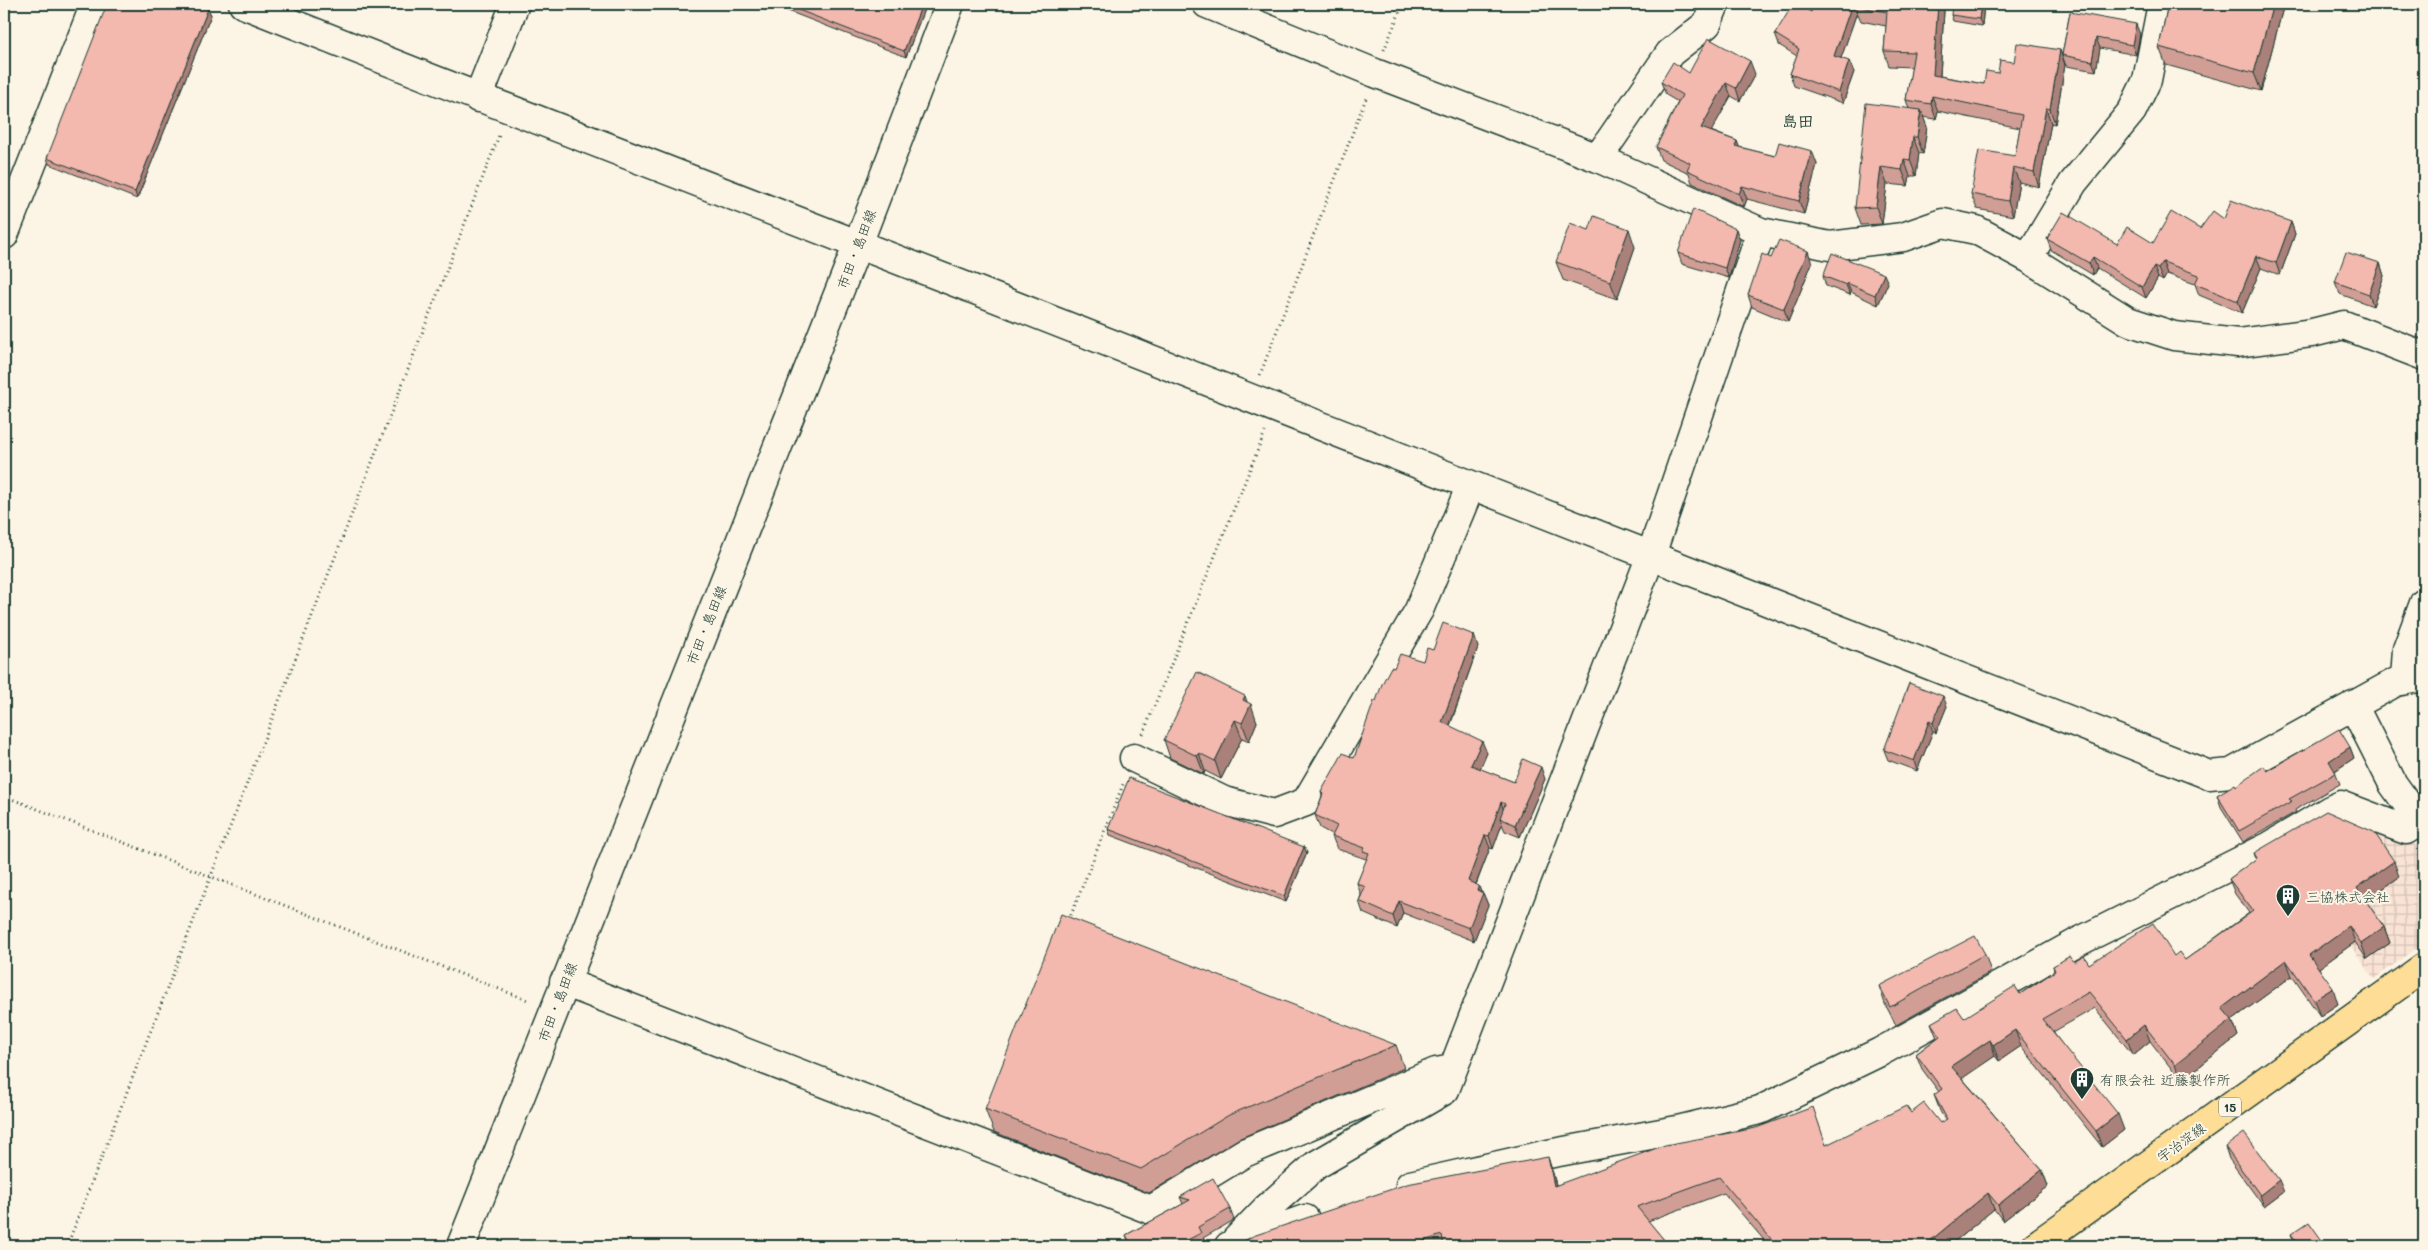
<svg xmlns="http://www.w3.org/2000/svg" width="2428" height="1250" viewBox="0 0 2428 1250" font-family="Mali,'Klee One',sans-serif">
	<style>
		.industrial { fill: url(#industrial-grid) }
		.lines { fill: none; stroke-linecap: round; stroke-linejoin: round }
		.minor-casing { stroke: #1f3d34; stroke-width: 31 }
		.major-casing { stroke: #1f3d34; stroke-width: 31 }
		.path { stroke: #1f3d34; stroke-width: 3; stroke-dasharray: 1 4; stroke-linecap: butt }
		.minor { stroke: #fcf5e5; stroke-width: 28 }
		.major { stroke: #fedd96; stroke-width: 28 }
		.wall { fill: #d19e96; stroke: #1f3d34 }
		.shaded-wall { fill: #aa817a; stroke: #1f3d34 }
		.building { fill: #f3b8ae; stroke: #1f3d34 }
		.labels { text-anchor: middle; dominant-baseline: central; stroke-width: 4; stroke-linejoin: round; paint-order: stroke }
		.shield { fill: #fcf5e5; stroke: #617469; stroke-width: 1 }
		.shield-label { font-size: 12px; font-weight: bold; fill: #1f3d34 }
		.street-label { font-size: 14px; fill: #1f3d34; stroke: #fcf5e5 }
		.poi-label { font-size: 14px; fill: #1f3d34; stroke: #fcf5e5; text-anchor: start }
		.quarter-label { font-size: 16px; font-weight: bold; fill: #1f3d34; stroke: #fcf5e5 }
	</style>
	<defs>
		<pattern id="industrial-grid" width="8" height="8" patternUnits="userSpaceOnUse" patternTransform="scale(1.25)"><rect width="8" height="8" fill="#f9e3d4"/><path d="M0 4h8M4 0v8" fill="none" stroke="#d5c4b7"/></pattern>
	</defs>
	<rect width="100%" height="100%" fill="#fcf5e5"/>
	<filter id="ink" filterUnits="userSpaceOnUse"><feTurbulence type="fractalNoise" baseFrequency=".02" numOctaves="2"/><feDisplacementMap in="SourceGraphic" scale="10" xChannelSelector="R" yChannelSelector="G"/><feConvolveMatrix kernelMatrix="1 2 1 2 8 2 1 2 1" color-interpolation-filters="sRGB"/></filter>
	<g filter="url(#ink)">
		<path class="industrial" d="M2334 816 2424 848V943L2374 979 2283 850Z"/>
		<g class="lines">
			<defs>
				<path id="minor" d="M243 4C483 100 725 192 965 286 1380 449 1794 614 2209 775L2231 773 2396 682 2419 678 2424 679
					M1207 4 1375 73 1598 158 1761 232 1830 246 1903 237 1943 223 1976 230 2028 258 2128 321 2174 336 2238 343 2312 333 2344 325 2424 356
					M478 98 515 4
					M1598 158 1670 53 1707 24 1715 4
					M4 235 95 4
					M2028 258 2073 183 2132 111 2147 80 2162 4
					M2405 680 2407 649 2424 603
					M2353 705 2393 784 2424 827
					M1134 758 1224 801 1274 814 1306 802 1419 610 1471 485
					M564 982 1151 1210 1244 1153 1436 1072 1453 1069
					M1410 1185 1548 1154 1677 1130 1760 1110 1880 1052 2080 941 2270 846 2330 810 2341 805 2406 830 2424 818
					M1236 1240 1266 1209 1316 1165 1445 1090 1650 558 1761 232
					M461 1246 858 244 950 4
					M1229 1246 1305 1219"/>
				<path id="major" d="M2035 1246 2424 967"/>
			</defs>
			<use href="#minor" class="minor-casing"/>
			<use href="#major" class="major-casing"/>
			<path class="path" d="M1384 50 1403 4
				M1260 375 1366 98
				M1143 734 1265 432
				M4 796 530 1001
				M1069 920 1124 782
				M67 1246 500 133"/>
			<use href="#minor" class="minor"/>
			<use href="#major" class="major"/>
		</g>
		<path class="wall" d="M770 4H926L906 57Z
			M1813 4H1855L1856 5V4H1941L1944 11 1940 76 1984 84 1998 73 2014 62 2060 50 2065 65 2055 124 2051 123 2039 187 2019 182 2013 216 1977 209 1971 194 2015 156 2020 128 1938 111 1936 119 1923 117 1927 127 1923 154 1919 153 1916 176H1910L1908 186 1887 184 1882 224 1861 225 1855 208 1909 109 1906 100 1912 67 1889 66 1884 51 1886 26 1861 21 1857 12 1841 58 1854 72 1843 103 1794 86 1790 74 1797 56 1779 45 1775 34 1811 12Z
			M1984 4 1982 26 1953 21 1951 15Z
			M2168 4H2284L2261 91 2166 65 2159 47Z
			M208 9 211 15 137 199 49 164 47 158Z
			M2070 12 2140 34 2136 55 2100 48 2096 71 2066 66 2062 55Z
			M1689 73 1755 74 1740 101 1731 96 1711 131 1737 141 1739 147 1775 156 1817 164 1804 214 1747 199 1744 207 1692 183 1689 173 1661 160 1656 147 1678 102 1666 95 1661 82Z
			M2224 219 2291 222 2295 234 2280 275 2261 268 2242 313 2199 295 2195 284 2167 274 2163 281 2158 278 2146 298 2097 268 2093 275 2051 250 2047 239 2117 244 2153 243 2200 229Z
			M1740 240 1729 278 1682 264 1678 253Z
			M1635 247 1617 299 1563 280 1556 262Z
			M1771 258 1812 263 1788 322 1752 307 1748 295Z
			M2380 263 2384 276 2373 306 2340 294 2335 282Z
			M1823 276 1888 283 1878 305 1851 292 1850 295 1826 286Z
			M1478 647 1450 726 1487 753 1480 769 1514 782 1545 779 1520 837 1505 831 1502 824 1493 849 1490 848 1476 885 1481 892 1483 893 1488 905 1474 941 1403 913 1397 928 1363 913 1359 901 1361 895 1357 883 1367 860 1366 859 1337 849 1332 836 1333 835 1320 828 1315 815 1322 796 1321 792 1354 758 1376 701 1394 668 1423 661 1433 650Z
			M1248 703 1257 722 1249 741 1242 738 1221 779 1205 771 1204 774 1170 758 1164 740Z
			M1947 706 1936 733 1933 731 1917 771 1888 760 1884 750Z
			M2350 747 2354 758 2335 771 2340 784 2295 810 2296 812 2243 842 2221 807 2217 795 2267 771Z
			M1108 829 1304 847 1307 853 1286 902 1110 835Z
			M2254 853 2399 877 2366 901 2384 927 2390 943 2367 959 2355 942 2319 968 2338 1004 2320 1016 2292 976 2232 1020 2238 1036 2181 1081 2150 1041 2133 1055 2095 1008 2053 1032 2124 1130 2102 1147 2021 1046 1999 1061 1995 1056 1962 1078 2042 1170 2048 1186 2003 1221 1994 1209 1949 1246H1769L1724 1193 1648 1221 1669 1246H1235L1553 1173 1556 1185 1826 1145 1911 1113 1940 1123 1945 1120 1940 1111 1934 1095 1939 1092 1922 1069 1916 1054 1937 1038 1931 1023 1964 1018 2020 994 2054 971 2053 966 2074 962 2089 964 2174 956 2185 960 2249 913 2235 894 2229 879 2256 859Z
			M1985 954 1991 972 1896 1025 1885 1004 1879 986Z
			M1396 1045 1404 1068 1238 1139 1149 1193 994 1132 985 1109Z
			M2225 1147 2284 1192 2264 1207 2229 1159Z
			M1180 1197 1230 1209 1234 1220 1203 1238 1205 1244 1201 1246H1130L1126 1235 1183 1204Z
			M2291 1234 2326 1246 2295 1245Z"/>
		<path class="shaded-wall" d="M922 4H926L906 57 904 51Z
			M1852 4H1855L1857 12 1838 67 1834 56Z
			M1938 4H1941L1944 11 1939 90 1933 75Z
			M1981 4H1984L1982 26 1979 19Z
			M2273 4H2284L2261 91 2254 73Z
			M208 9 211 15 137 199 135 192Z
			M2136 24 2140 34 2136 55 2132 45Z
			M2096 38 2100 48 2096 71 2092 61Z
			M2060 50 2065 65 2055 124 2050 109Z
			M1750 61 1755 74 1740 101 1736 88Z
			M1849 61 1854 72 1843 103 1839 92Z
			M1726 83 1731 96 1706 141 1701 128Z
			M1932 96 1938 111 1936 119 1931 104Z
			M2046 108 2051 123 2039 187 2034 172Z
			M1921 110 1927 127 1923 154 1917 137Z
			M1913 137 1919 153 1916 176 1910 160Z
			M1737 141 1742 154 1735 146Z
			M1812 151 1817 164 1804 214 1799 201Z
			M1904 159 1910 176 1908 186 1902 170Z
			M1881 167 1887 184 1882 224 1876 207Z
			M2013 167 2019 182 2013 216 2008 201Z
			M1742 186 1747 199 1744 207 1739 194Z
			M2291 222 2295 234 2280 275 2276 263Z
			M1629 229 1635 247 1617 299 1610 281Z
			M1736 229 1740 240 1729 278 1725 268Z
			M1808 251 1812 263 1788 322 1784 309Z
			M2256 256 2261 268 2242 313 2238 301Z
			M2093 257 2097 268 2093 275 2089 263Z
			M2163 262 2167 274 2163 281 2158 269Z
			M2380 263 2384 276 2373 306 2369 294Z
			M2154 267 2158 278 2146 298 2142 287Z
			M1884 274 1888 283 1878 305 1875 295Z
			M1847 283 1851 292 1850 295 1846 285Z
			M1474 635 1478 647 1446 735 1442 722Z
			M1245 696 1249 707 1251 704 1257 722 1249 741 1242 723 1243 700Z
			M1943 696 1947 706 1936 733 1933 723Z
			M1235 720 1242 738 1221 779 1215 761Z
			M1929 721 1933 731 1917 771 1914 761Z
			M1482 741 1487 753 1476 778 1471 765Z
			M2350 747 2354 758 2333 772 2329 761Z
			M1199 753 1205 771 1204 774 1197 756Z
			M1541 767 1545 779 1520 837 1515 825Z
			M1501 802 1505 815 1500 818 1502 824 1493 849 1489 836Z
			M1485 835 1490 848 1472 894 1468 881Z
			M1304 847 1307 853 1286 902 1284 896Z
			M2394 861 2399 877 2363 903 2357 888Z
			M1479 886 1482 895 1483 893 1488 905 1474 941 1469 928 1477 890Z
			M1399 901 1403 913 1397 928 1393 916Z
			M2349 926 2355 942 2315 971 2309 955Z
			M2384 927 2390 943 2367 959 2361 943Z
			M2286 960 2292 976 2232 1020 2238 1036 2181 1081 2175 1065 2222 1008Z
			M2333 988 2338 1004 2320 1016 2314 1000Z
			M2144 1025 2150 1041 2133 1055 2127 1039Z
			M2015 1030 2021 1046 1999 1061 1993 1045Z
			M1990 1040 1995 1056 1957 1082 1951 1066Z
			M2118 1114 2124 1130 2102 1147 2096 1131Z
			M1548 1157 1553 1173 1560 1202 1554 1186Z
			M2042 1170 2048 1186 2003 1221 1998 1205Z
			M2279 1180 2284 1192 2264 1207 2260 1195Z
			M1988 1193 1994 1209 1949 1246H1924Z"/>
		<path class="building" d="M107 4H196L208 9 135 192 47 158Z
			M783 4H922L904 51Z
			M1793 4H1797L1811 12 1813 4H1852L1834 56 1849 61 1839 92 1790 74 1799 49 1775 34Z
			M1856 4H1938L1933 75 1984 84 1986 71 1998 73 2000 60 2014 62 2017 43 2060 50 2050 109 2046 108 2034 172 2013 167 2008 201 1971 194 1979 150 2015 156 2022 115 1932 96 1931 104 1906 100 1914 52 1884 51 1887 12 1855 6Z
			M1952 4H1981L1979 19 1951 15Z
			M2168 4H2273L2254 73 2159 47Z
			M2070 12 2136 24 2132 45 2096 38 2092 61 2062 55Z
			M1708 38 1750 61 1736 88 1726 83 1701 128 1737 141 1735 146 1775 156 1779 142 1812 151 1799 201 1742 186 1739 194 1687 170 1690 163 1656 147 1682 95 1661 82 1673 62 1689 73Z
			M1866 103 1921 110 1917 137H1913L1910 160 1904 159 1902 170 1881 167 1876 207 1855 208Z
			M2231 200 2291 222 2276 263 2256 256 2238 301 2195 284 2199 275 2163 262 2158 269 2154 267 2142 287 2093 257 2089 263 2047 239 2063 212 2117 244 2127 227 2153 243 2171 212 2200 229 2213 211 2224 219Z
			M1693 209 1736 229 1725 268 1678 253Z
			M1594 216 1629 229 1610 281 1556 262 1570 223 1589 230Z
			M1779 240 1808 251 1784 309 1748 295 1762 254 1771 258Z
			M2346 252 2380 263 2369 294 2335 282Z
			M1832 253 1884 274 1875 295 1847 283 1846 285 1823 276Z
			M1443 623 1474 635 1442 722 1482 741 1471 765 1514 782 1523 759 1541 767 1515 825 1500 818 1505 804 1501 802 1489 836 1485 835 1468 881 1479 886 1477 890 1483 893 1469 928 1399 901 1393 916 1359 901 1365 887 1357 883 1369 853 1363 851 1365 848 1332 836 1337 826 1315 815 1323 794 1321 792 1343 753 1354 758 1374 701H1376L1382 684 1391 667 1394 668 1400 654 1423 661 1427 648 1433 650Z
			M1197 672 1245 696 1243 700 1251 704 1242 723 1235 720 1215 761 1199 753 1197 756 1164 740Z
			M1909 683 1943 696 1933 723 1929 721 1914 761 1884 750Z
			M2339 729 2350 747 2329 761 2336 773 2289 799 2292 801 2239 831 2217 795 2235 784 2236 786 2264 766 2267 771Z
			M1129 778 1304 847 1284 896 1108 829Z
			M2326 811 2374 832 2394 861 2357 888 2384 927 2361 943 2349 926 2309 955 2333 988 2314 1000 2286 960 2222 1008 2232 1020 2175 1065 2144 1025 2127 1039 2089 992 2042 1019 2118 1114 2096 1131 2015 1030 1993 1045 1990 1040 1951 1066 2042 1170 1998 1205 1988 1193 1924 1246H1777L1719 1177 1637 1207 1669 1246H1444L1442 1235 1409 1246H1235L1253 1236 1407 1184 1548 1157 1554 1186 1665 1145 1756 1128 1813 1107 1826 1145 1906 1106 1911 1113 1924 1103 1940 1123 1947 1119 1934 1095 1942 1089 1916 1054 1940 1036 1931 1023 1957 1008 1964 1018 2015 986 2020 994 2055 971 2053 966 2070 956 2074 962 2084 956 2089 964 2153 923 2174 956 2179 952 2185 960 2253 911 2229 879 2257 858 2254 853Z
			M1061 914 1396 1045 1229 1115 1141 1169 985 1109Z
			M1975 936 1985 954 1890 1007 1879 986Z
			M2244 1133 2279 1180 2260 1195 2225 1147Z
			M1213 1178 1230 1209 1198 1227 1201 1233 1176 1246H1132L1126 1235 1190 1200 1180 1197Z
			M2309 1222 2326 1246H2293L2298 1243 2291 1234Z"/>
	</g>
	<defs>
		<symbol id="building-pin" viewBox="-11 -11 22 30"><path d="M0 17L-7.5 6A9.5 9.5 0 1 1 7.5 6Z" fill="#1f3d34" stroke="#fcf5e5"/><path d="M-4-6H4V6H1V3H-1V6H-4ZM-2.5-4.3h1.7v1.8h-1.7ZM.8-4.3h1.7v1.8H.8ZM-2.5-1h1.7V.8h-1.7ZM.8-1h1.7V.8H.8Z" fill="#fff"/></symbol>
	</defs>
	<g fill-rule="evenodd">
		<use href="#building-pin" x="2274" y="882" width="28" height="38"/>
		<use href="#building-pin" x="2068" y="1065" width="28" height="38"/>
	</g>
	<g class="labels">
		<rect class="shield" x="2219" y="1097.5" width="22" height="19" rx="4"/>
		<g class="shield-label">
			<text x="2230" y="1107">15</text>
		</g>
		<g class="street-label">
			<text transform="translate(856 249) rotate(-69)">市田・島田線</text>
			<text transform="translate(706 625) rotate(-68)">市田・島田線</text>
			<text transform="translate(557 1002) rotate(-69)">市田・島田線</text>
			<text transform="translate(2181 1142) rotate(-36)">宇治淀線</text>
		</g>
		<g class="poi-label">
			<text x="2306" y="896">三協株式会社</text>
			<text x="2100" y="1079">有限会社 近藤製作所</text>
		</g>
		<g class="quarter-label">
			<text x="1798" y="120">島田</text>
		</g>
	</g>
	<rect width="2428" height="1250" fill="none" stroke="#fcf5e5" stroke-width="20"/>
	<rect x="10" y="10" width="2408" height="1230" fill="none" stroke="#1f3d34" stroke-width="2" filter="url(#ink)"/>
</svg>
